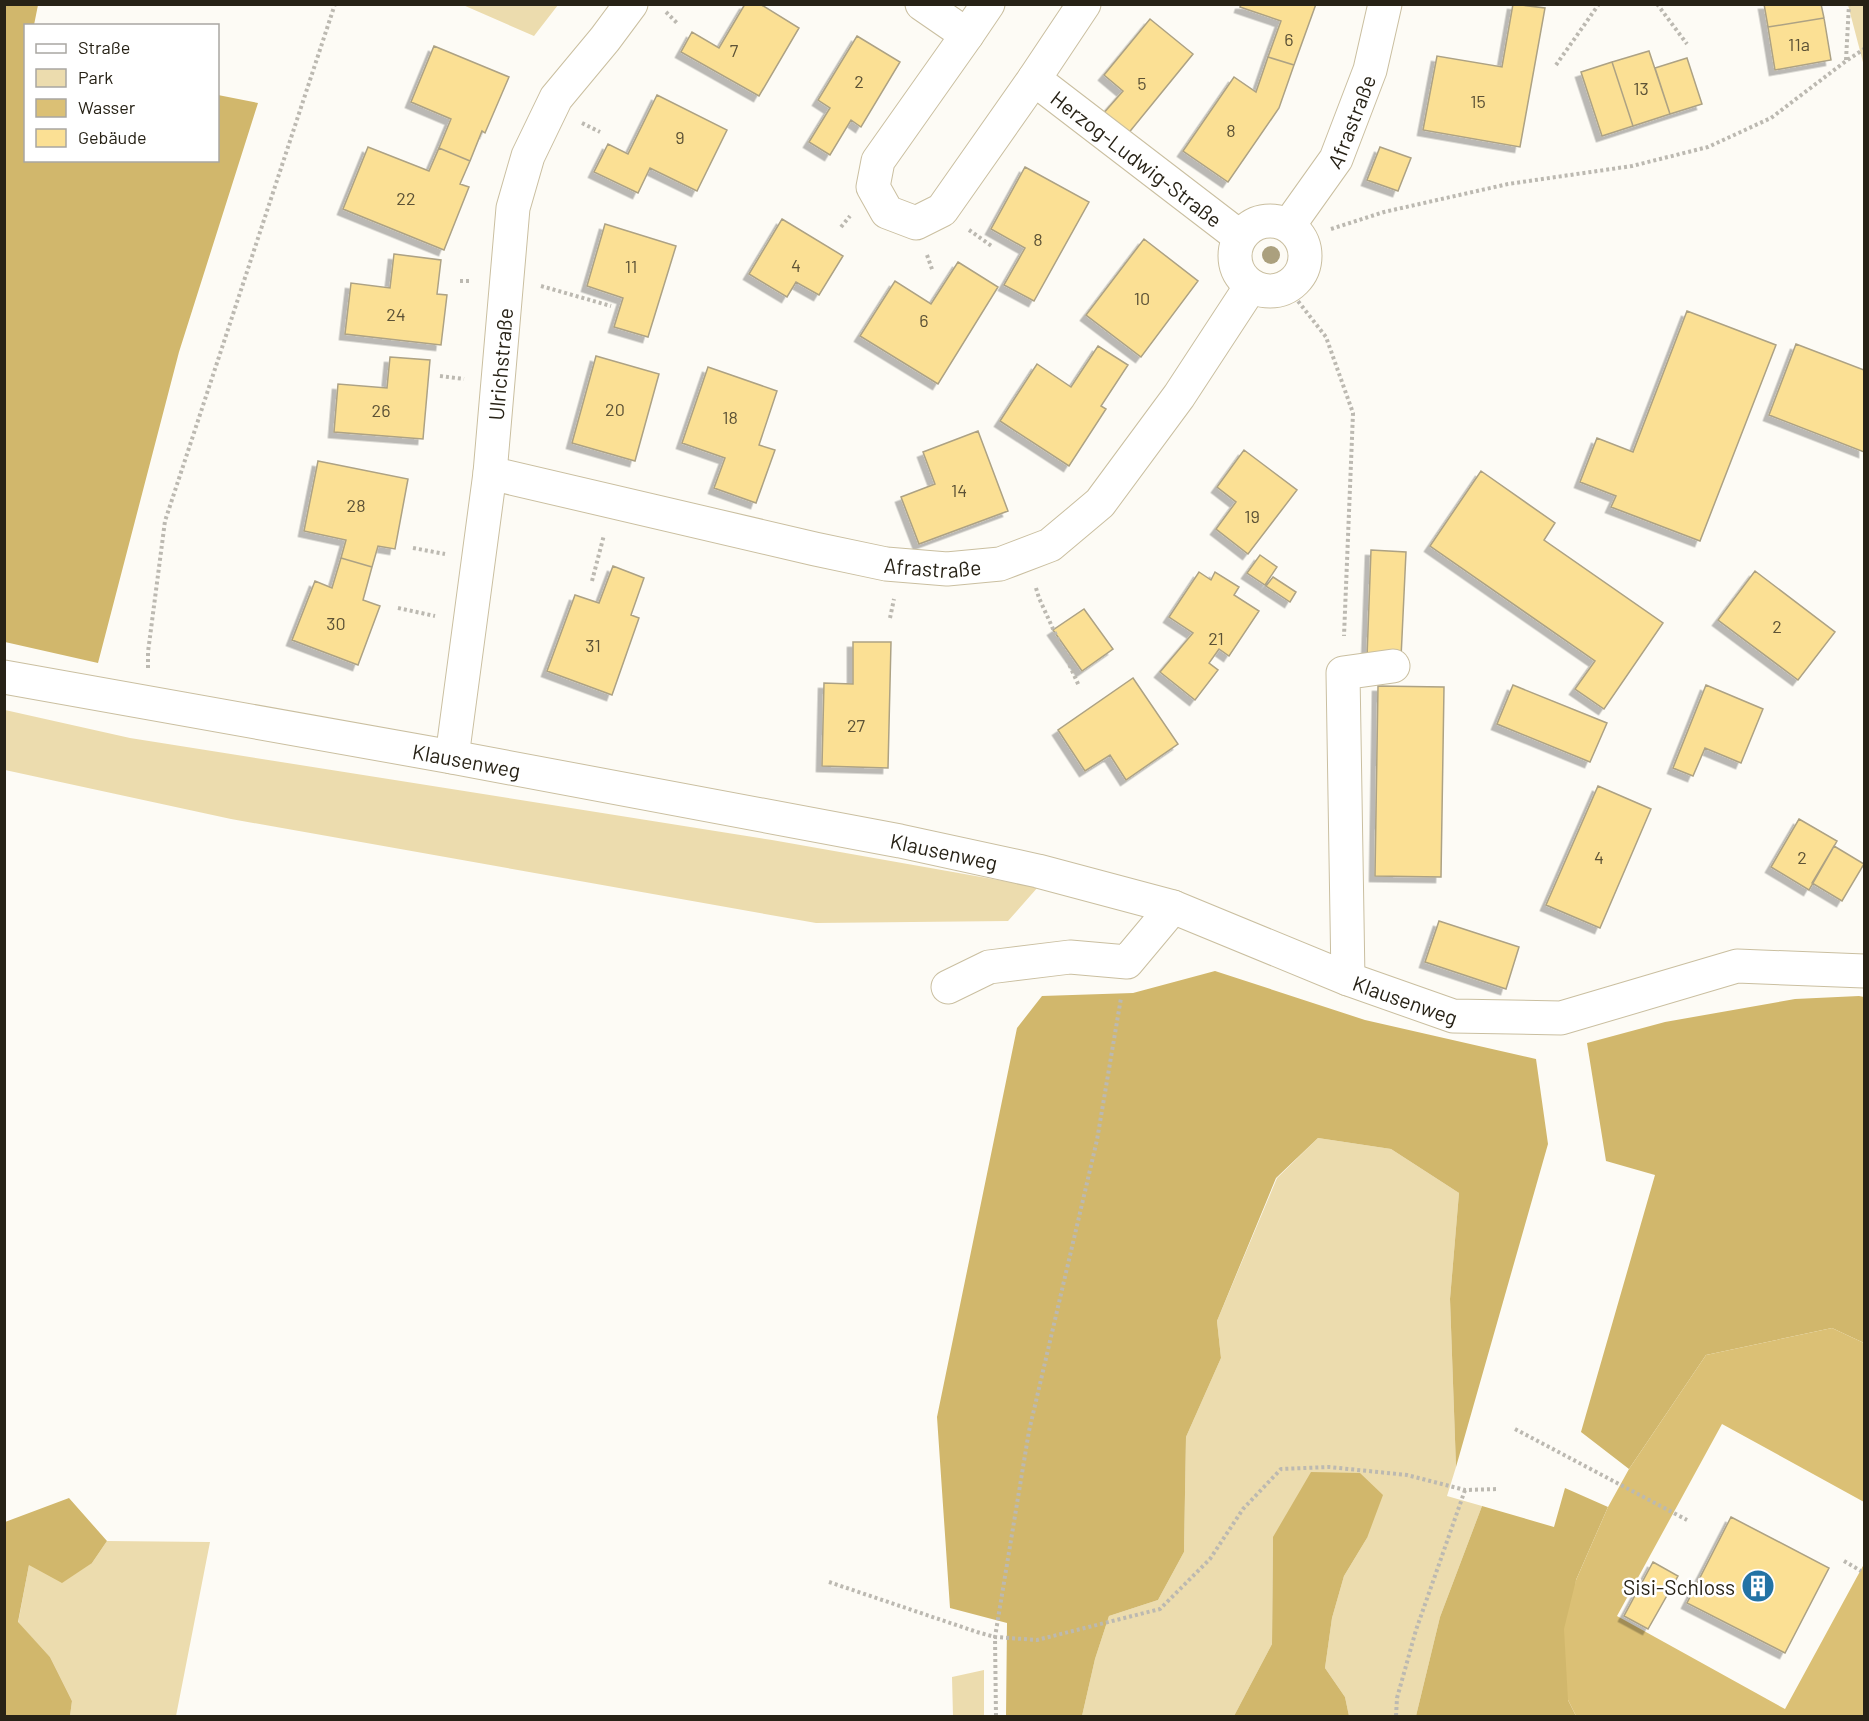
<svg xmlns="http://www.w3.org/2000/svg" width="1869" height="1721" viewBox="0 0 1869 1721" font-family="Barlow,sans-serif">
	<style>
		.green { fill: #ecdcae }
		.forest { fill: #d1b76c }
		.water { fill: #dbc075 }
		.building { fill: #fbe094; stroke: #ada284; stroke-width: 1.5; filter: url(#shadow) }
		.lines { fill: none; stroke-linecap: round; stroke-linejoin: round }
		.minor-casing { stroke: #cabfa0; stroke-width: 35 }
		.path { stroke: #bcb9b1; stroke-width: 4; stroke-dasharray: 3 3; stroke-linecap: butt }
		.minor { stroke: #fff; stroke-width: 33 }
		.tree { fill: #aba07e }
		.labels { text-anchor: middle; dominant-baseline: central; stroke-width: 5; stroke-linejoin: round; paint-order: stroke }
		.number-label { font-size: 18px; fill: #5c5236 }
		.street-label { font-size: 21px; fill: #272216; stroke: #fff }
		.poi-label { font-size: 21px; fill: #272216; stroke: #fff; text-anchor: end }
	</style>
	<defs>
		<filter id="shadow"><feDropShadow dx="-5.5" dy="5.5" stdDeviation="0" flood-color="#0004"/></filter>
	</defs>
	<rect width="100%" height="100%" fill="#fdfbf5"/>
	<path class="green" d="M463 5H558L534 36Z
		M1848 5H1864V66Z
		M5 710 130 738 772 840 1038 887 1008 921 816 923 231 819 5 770Z
		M1318 1138 1391 1149 1459 1193 1450 1299 1456 1467 1447 1496 1482 1506 1440 1617 1416 1716H1349L1345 1697 1325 1668 1332 1618 1344 1576 1367 1538 1273 1537 1272 1644 1234 1716H1082L1095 1659 1109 1616 1158 1600 1184 1552 1186 1437 1221 1358 1217 1321 1277 1178Z
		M107 1541 210 1542 176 1716H70L72 1701 50 1657 18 1623 29 1565 92 1563Z
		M984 1670V1716H953L952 1677Z"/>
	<path class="forest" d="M5 4 38 5 34 25 26 26V160H218V95L258 103 179 352 98 663 5 642Z
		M1215 971 1365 1020 1536 1059 1548 1144 1456 1467 1450 1299 1459 1193 1391 1149 1318 1138 1276 1178 1217 1321 1221 1358 1186 1437 1184 1552 1158 1600 1109 1616 1095 1659 1082 1716H1006L1007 1623 950 1608 937 1417 1017 1028 1042 996 1133 993Z
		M1859 996 1864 997V1343L1832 1328 1706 1355 1629 1469 1581 1432 1655 1175 1606 1161 1587 1043 1665 1022 1795 999Z
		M1311 1472 1360 1473 1383 1495 1367 1538 1344 1576 1332 1618 1325 1668 1345 1697 1349 1716H1234L1272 1644 1273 1537Z
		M1565 1488 1608 1507 1576 1580 1568 1700 1576 1716H1416L1440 1617 1482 1506 1554 1527Z
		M69 1498 107 1541 92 1563 62 1583 29 1565 18 1622 50 1657 72 1701 70 1716H5V1522Z"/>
	<path class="water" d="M1832 1328 1864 1343V1502L1722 1424 1617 1616 1785 1709 1864 1564V1716H1576L1568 1700 1564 1629 1576 1580 1608 1507 1629 1469 1706 1355Z"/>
	<path class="building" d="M745 4H760L799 28 759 96 681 52 692 32 719 48Z
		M1241 4H1316L1294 65 1268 57 1281 21 1240 7Z
		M1513 4 1545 8 1520 147 1423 130 1437 56 1502 67Z
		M1764 4H1821L1824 18 1768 27Z
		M1824 18 1831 60 1775 70 1768 27Z
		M1150 19 1193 54 1127 135 1102 115 1123 91 1104 75Z
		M857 36 900 62 861 127 851 120 830 155 809 142 830 108 818 100Z
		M434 46 509 77 485 133 482 131 470 161 439 148 451 119 411 102Z
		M1649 51 1670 114 1633 126 1612 62Z
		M1268 57 1294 65 1279 108 1228 182 1183 151 1234 77 1256 92Z
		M1687 58 1702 104 1670 114 1655 68Z
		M1612 62 1633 126 1602 136 1581 72Z
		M657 95 727 130 697 191 650 168 638 193 594 172 608 144 628 154Z
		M368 147 429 171 439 148 470 161 460 184 469 187 444 250 343 209Z
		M1380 147 1411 158 1398 191 1367 180Z
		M1025 167 1089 202 1034 301 1004 285 1025 248 991 229Z
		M782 219 843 256 819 295 796 282 787 297 749 274Z
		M605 224 676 246 648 337 614 327 623 298 587 286Z
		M1144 239 1198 281 1141 357 1086 315Z
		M394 254 441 260 437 294 447 295 441 345 345 334 351 283 390 288Z
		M958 262 998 287 938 384 860 336 895 281 931 304Z
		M1687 311 1776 345 1700 541 1611 507 1616 496 1580 482 1597 438 1633 452Z
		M1796 344 1864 370V452L1769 415Z
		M1098 346 1128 365 1101 406 1106 409 1069 466 1000 421 1037 364 1071 387Z
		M596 356 659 374 635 461 572 443Z
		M390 357 430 360 423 439 334 432 338 384 387 388Z
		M708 367 777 391 759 445 775 450 756 503 714 488 725 458 682 443Z
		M978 431 1008 511 919 544 901 497 935 484 923 452Z
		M1244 450 1297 490 1248 554 1216 529 1236 502 1217 487Z
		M318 461 408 479 395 549 378 546 372 567 341 558 346 540 304 531Z
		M1481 471 1555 523 1544 540 1663 623 1604 709 1575 689 1595 661 1430 546Z
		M1371 550 1406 552 1401 658 1367 657Z
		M1260 555 1277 567 1265 585 1247 573Z
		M341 558 372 567 363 600 380 606 358 665 292 640 315 581 332 588Z
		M613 566 644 578 631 615 639 618 612 695 547 671 575 595 599 603Z
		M1755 571 1835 632 1798 680 1718 620Z
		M1199 572 1211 580 1215 572 1239 587 1234 595 1259 611 1229 656 1219 649 1209 663 1218 670 1195 700 1160 672 1193 633 1169 617Z
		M1273 577 1296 592 1290 602 1266 586Z
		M1084 609 1113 649 1082 671 1053 630Z
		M853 642H891L888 768 822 766 824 683 853 684Z
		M1133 678 1178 744 1126 780 1110 755 1085 771 1058 730Z
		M1513 685 1607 723 1590 762 1497 724Z
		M1706 685 1763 709 1741 763 1705 748 1693 776 1673 768Z
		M1378 686 1444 687 1441 877 1375 876Z
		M1598 786 1651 809 1600 928 1546 905Z
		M1799 819 1837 841 1809 890 1771 867Z
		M1834 846 1864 864 1842 901 1812 883Z
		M1439 921 1519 947 1506 989 1425 962Z
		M1731 1517 1829 1568 1785 1653 1687 1603Z
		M1653 1562 1678 1576 1648 1629 1624 1616Z"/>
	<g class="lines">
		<defs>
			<g id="minor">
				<path d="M922 4 967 35 878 161 873 187 887 212 916 223 942 210 1034 79"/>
				<path id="s1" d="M1084 4 1034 79 1240 237"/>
				<path d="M967 35 988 4"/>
				<circle cx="1270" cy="256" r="35"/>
				<path id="s2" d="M1289 225 1336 159 1370 70 1385 4"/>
				<path id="s3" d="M490 473 815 549 886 564 947 569 1000 564 1050 545 1100 503 1179 396 1251 286"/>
				<path id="s4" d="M4 677 452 757 900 841 1038 871 1173 907 1348 979 1453 1016 1561 1018 1737 966 1864 971"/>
				<path id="s5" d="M452 757 490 473 513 208 528 156 556 98 605 39 631 4"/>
				<path d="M1348 979 1343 673 1393 666"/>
				<path d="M948 987 989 967 1070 957 1127 962 1173 907"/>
			</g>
		</defs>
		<use href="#minor" class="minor-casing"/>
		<path class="path" d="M1657 4 1687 44
			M666 12 678 24
			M1846 60 1849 4
			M1556 65 1599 4
			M582 123 600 132
			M841 227 850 216
			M1331 229 1384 212 1508 184 1632 166 1708 147 1771 118 1846 61 1864 49
			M969 230 993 247
			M927 255 933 272
			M460 281H471
			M541 286 611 306
			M1287 287 1326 337 1353 413 1344 636
			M440 376 464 379
			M413 548 445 554
			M592 581 604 535
			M1036 588 1039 598 1079 686
			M398 608 435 616
			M890 618 894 599
			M148 668V652L165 521 335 4
			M1515 1429 1687 1520
			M1844 1561 1861 1571
			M829 1582 977 1632 995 1637 1037 1640 1160 1609 1210 1559 1243 1509 1281 1469 1329 1467 1407 1475 1465 1490 1499 1489
			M996 1716 995 1637 1029 1431 1097 1140 1121 998
			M1396 1716 1397 1698 1416 1630 1465 1490"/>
		<use href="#minor" class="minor"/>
	</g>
	<circle class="tree" cx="1271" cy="255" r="9"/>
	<defs>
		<symbol id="building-disc" viewBox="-11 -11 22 22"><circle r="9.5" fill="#2373a5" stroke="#fff"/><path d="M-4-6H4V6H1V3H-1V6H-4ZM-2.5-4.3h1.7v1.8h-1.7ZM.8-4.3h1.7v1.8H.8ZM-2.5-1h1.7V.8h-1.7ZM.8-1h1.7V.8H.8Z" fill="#fff"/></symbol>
	</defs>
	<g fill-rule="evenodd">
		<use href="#building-disc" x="1739" y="1567" width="38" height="38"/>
	</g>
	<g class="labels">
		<g class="number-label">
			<text x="1289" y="39">6</text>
			<text x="1799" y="44">11a</text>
			<text x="734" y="50">7</text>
			<text x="859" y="81">2</text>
			<text x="1142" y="83">5</text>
			<text x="1641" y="88">13</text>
			<text x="1478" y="101">15</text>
			<text x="1231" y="130">8</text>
			<text x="680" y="137">9</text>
			<text x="406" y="198">22</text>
			<text x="1038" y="239">8</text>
			<text x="796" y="265">4</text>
			<text x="631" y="266">11</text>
			<text x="1142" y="298">10</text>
			<text x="396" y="314">24</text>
			<text x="924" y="320">6</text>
			<text x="615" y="409">20</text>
			<text x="381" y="410">26</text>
			<text x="730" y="417">18</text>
			<text x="959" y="490">14</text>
			<text x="356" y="505">28</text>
			<text x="1252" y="516">19</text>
			<text x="336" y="623">30</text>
			<text x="1777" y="626">2</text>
			<text x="1216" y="638">21</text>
			<text x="593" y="645">31</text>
			<text x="856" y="725">27</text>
			<text x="1599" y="857">4</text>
			<text x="1802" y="857">2</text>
		</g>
		<g class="street-label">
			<text stroke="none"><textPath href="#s2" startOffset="122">Afrastraße</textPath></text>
			<text stroke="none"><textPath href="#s1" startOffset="220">Herzog-Ludwig-Straße</textPath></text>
			<text stroke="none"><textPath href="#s5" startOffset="396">Ulrichstraße</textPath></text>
			<text stroke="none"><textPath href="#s3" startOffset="453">Afrastraße</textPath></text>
			<text stroke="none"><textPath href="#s4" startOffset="470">Klausenweg</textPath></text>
			<text stroke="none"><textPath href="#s4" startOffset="956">Klausenweg</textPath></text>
			<text stroke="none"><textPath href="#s4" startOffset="1442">Klausenweg</textPath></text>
		</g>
		<g class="poi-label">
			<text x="1735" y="1586">Sisi-Schloss</text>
		</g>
	</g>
	<rect width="1869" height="1721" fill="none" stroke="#272216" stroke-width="12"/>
	<rect x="24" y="24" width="195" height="138" fill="#ffffff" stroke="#a9a7a2" stroke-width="1.5"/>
	<rect x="36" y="44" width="30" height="9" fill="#ffffff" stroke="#a9a7a2" stroke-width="1.5"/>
	<text x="78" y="54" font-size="18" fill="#272216">Straße</text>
	<rect x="36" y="69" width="30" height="18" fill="#ecdcae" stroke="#a9a7a2" stroke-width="1.5"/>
	<text x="78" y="84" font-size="18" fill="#272216">Park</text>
	<rect x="36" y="99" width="30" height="18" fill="#dbc075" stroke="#a9a7a2" stroke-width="1.5"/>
	<text x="78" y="114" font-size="18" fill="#272216">Wasser</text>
	<rect x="36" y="129" width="30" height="18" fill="#fbe094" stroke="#a9a7a2" stroke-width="1.5"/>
	<text x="78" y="144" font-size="18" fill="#272216">Gebäude</text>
</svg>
